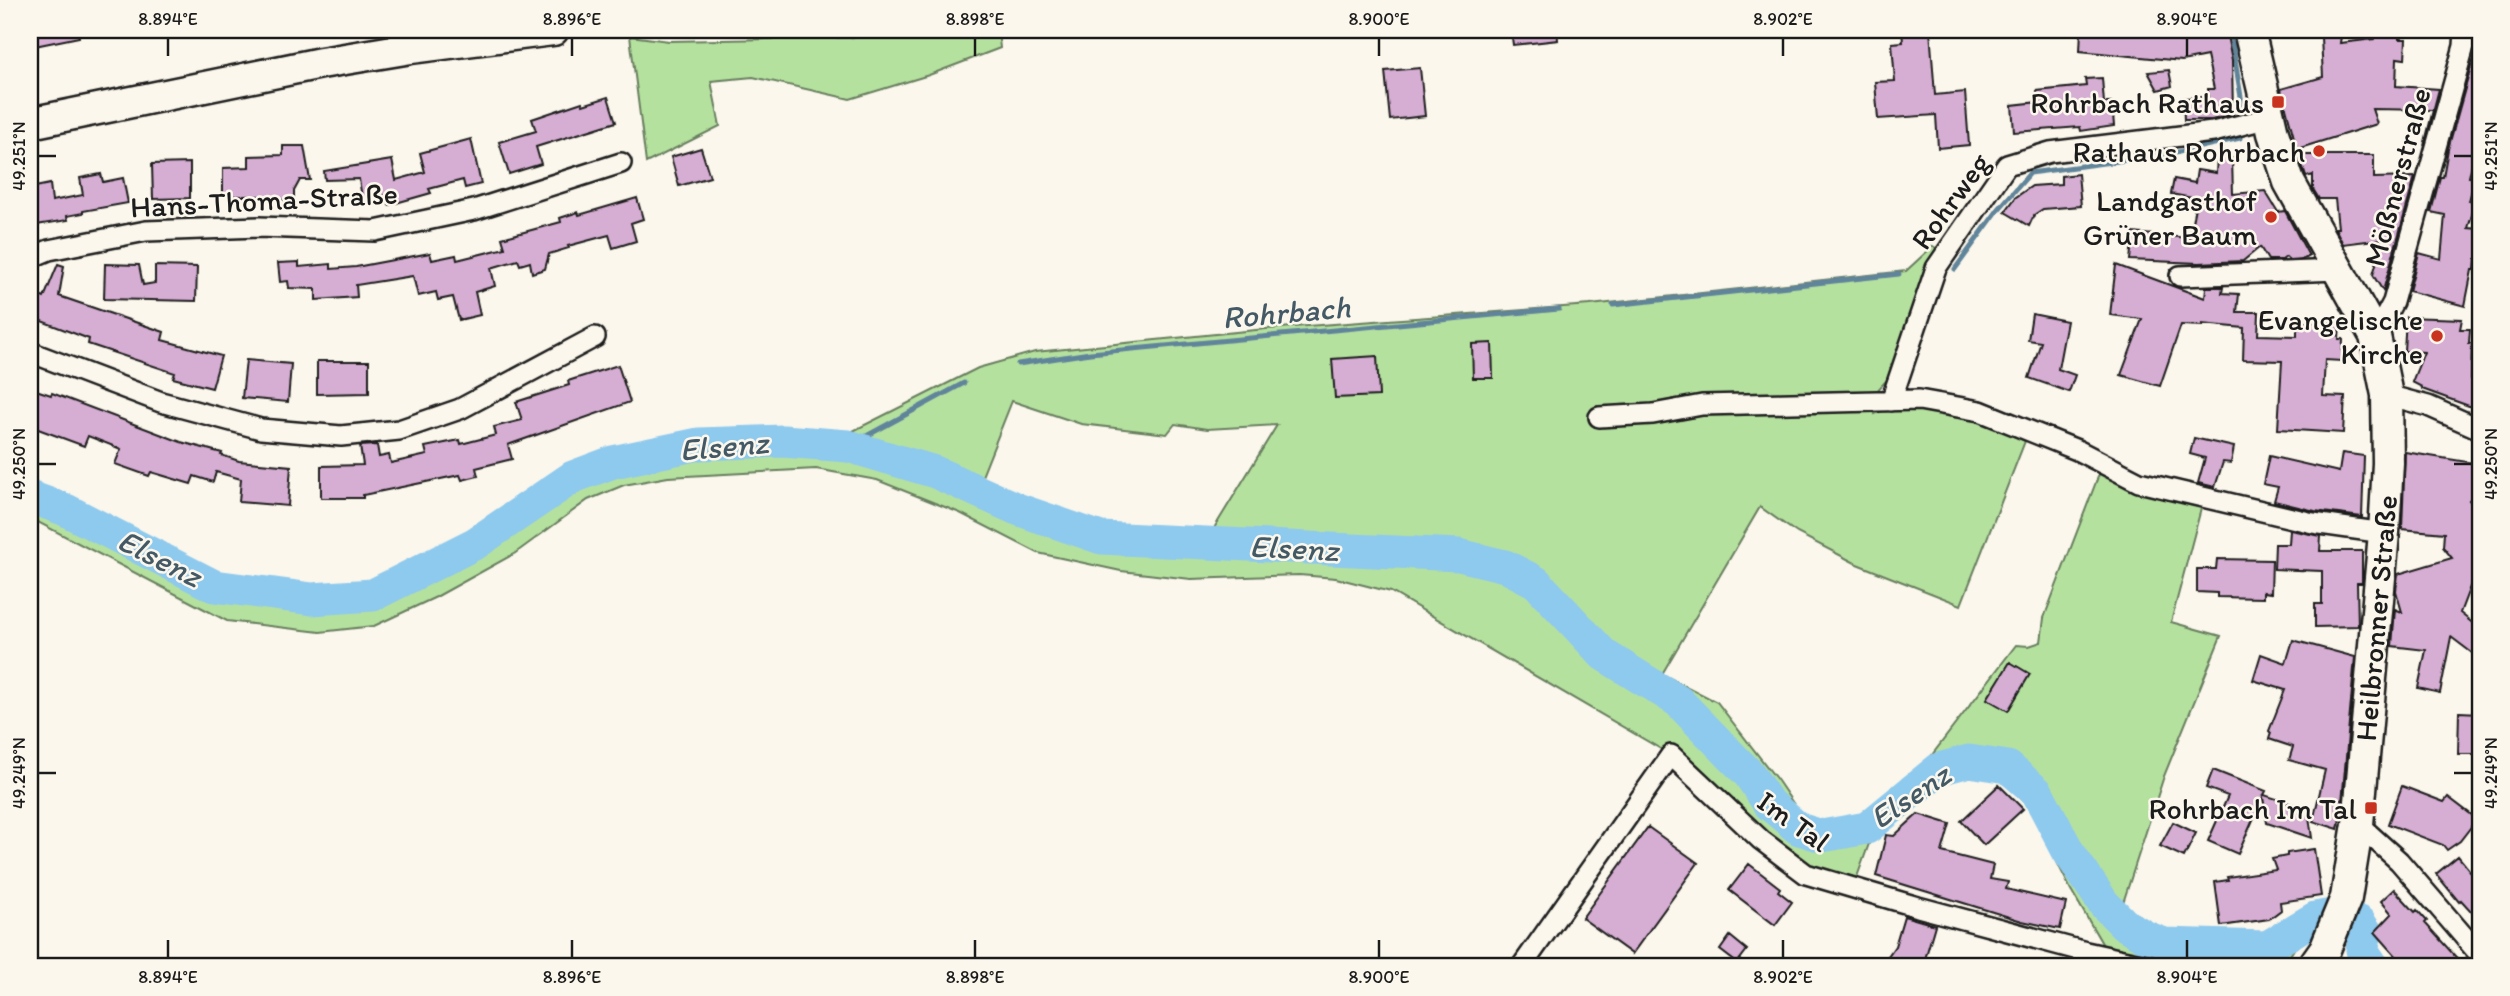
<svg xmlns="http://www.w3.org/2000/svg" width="2510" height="996" viewBox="0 0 2510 996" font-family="Itim,sans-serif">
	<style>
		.green { fill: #b5e19f; stroke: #687e5e; stroke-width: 2; fill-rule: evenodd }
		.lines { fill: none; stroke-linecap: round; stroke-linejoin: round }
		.stream { stroke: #60849a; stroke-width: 5 }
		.river { stroke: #8ec9ee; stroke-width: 33 }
		.building { fill: #d6add3; stroke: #1c1c1c; stroke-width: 2 }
		.minor-casing { stroke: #1c1c1c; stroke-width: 24 }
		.primary-casing { stroke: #1c1c1c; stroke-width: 35 }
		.minor { stroke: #fbf7ec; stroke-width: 19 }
		.primary { stroke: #fbf7ec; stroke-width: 30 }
		.ticks { fill: none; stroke: #1c1c1c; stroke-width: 2.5 }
		.poi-dot { fill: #c8321e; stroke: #fbf7ec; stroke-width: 2.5 }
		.labels { text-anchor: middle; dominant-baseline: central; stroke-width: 5; stroke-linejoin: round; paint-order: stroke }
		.poi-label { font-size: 30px; fill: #1c1c1c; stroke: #fbf7ec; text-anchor: end }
		.street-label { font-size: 30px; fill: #1c1c1c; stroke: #fbf7ec }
		.water-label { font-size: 32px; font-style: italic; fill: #445966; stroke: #fbf7ec }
		.neatline { fill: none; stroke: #1c1c1c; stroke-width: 2.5 }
		.ticks-label { font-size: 18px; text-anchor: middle; fill: #1c1c1c }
	</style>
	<rect width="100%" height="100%" fill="#fbf7ec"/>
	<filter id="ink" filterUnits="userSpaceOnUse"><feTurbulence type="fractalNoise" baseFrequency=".0143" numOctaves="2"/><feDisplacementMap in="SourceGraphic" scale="14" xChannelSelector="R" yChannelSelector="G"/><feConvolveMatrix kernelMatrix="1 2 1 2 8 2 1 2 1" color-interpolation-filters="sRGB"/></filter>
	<g filter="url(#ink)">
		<path class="green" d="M998 30 1000 48 929 75 850 99 753 77 711 81 720 126 646 163 630 36 669 41 864 37Z
			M1933 246 1940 251 1898 368 1872 396 1875 414 1896 405 1976 419 2025 441 1961 605 1857 564 1797 533 1760 507 1662 674 1717 702 1778 781 1812 831 1848 829 1925 764 2016 645 2029 646 2041 642 2044 618 2101 469 2202 505 2171 622 2221 636 2164 776 2122 906 2158 932 2204 941 2275 943 2302 936 2286 962 2278 966H2200L2107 952 2071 890 2024 796 2005 772 1961 770 1883 826 1870 841 1853 888 1806 874 1671 755 1391 592 1336 578 1299 575 1191 579 1121 571 1038 553 960 513 877 480 816 469 668 477 624 485 588 500 514 554 436 597 374 626 320 632 227 621 30 518V489L214 583 315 594 370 593 471 542 573 471 624 456 666 447 786 433H849L978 368 1035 352 1266 329 1590 305 1906 271ZM1012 401 1081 424 1167 434 1175 424 1207 429 1277 425 1208 538 1113 530 979 484Z"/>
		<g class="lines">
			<path class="stream" d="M2230 30 2243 109
				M1955 269 1998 210 2030 173 2170 154 2240 138
				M1613 305 1899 274
				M1018 364 1090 353 1559 309
				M848 446 964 383"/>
			<path class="river" d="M30 497 66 510 214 586 312 599 373 595 476 543 573 477 613 462 699 444 783 441 848 446 935 472 1017 509 1101 538 1459 555 1505 566 1536 582 1604 655 1678 701 1749 774 1769 804 1799 829 1822 836 1867 828 1939 769 1969 761 2008 767 2037 792 2068 851 2104 904 2124 924 2146 937 2164 944 2267 947 2315 918 2332 915 2359 922 2366 932 2362 950 2373 966"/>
		</g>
		<path class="building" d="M30 30H78L79 37 30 47Z
			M1511 30H1557L1558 40 1513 45Z
			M1902 30H1930L1935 95 1965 92 1969 145 1938 148 1936 115 1878 119 1875 82 1895 81 1892 43 1903 42Z
			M2081 30 2153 35 2152 30H2226L2232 61 2233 114 2212 120H2184L2183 98 2208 97V89H2214L2207 56 2182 61 2080 51Z
			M2374 30H2388V33H2399V39H2406L2405 59 2397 58 2396 86 2439 89 2424 146 2433 110 2372 109 2377 124 2297 149 2281 89 2323 77 2321 37 2341 36 2340 43 2374 39Z
			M2479 46 2480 129 2469 177 2475 178 2469 201 2476 202 2468 228 2480 229V245L2479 259H2476L2475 270H2472L2465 306 2409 291 2419 253 2441 259 2445 215 2431 212 2440 177H2443L2448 149 2471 67Z
			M1420 68 1425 116 1390 120 1385 71Z
			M2169 70 2172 86 2158 90 2148 72Z
			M2102 78 2104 103H2112L2114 126 2081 131 2080 127 2014 132 2012 105 2038 102 2037 91 2086 86 2085 79Z
			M608 97 616 122 536 147 541 164 509 174 499 142 536 131 532 119 582 102 583 105Z
			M471 139 481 184 465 188 463 180 429 189 431 193 389 205 388 195 362 198 359 179 325 180 324 171 392 160 396 180 425 172 420 153Z
			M283 146H304L310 180H300L294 191V200H277V196H223V168L249 167V156L283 155Z
			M701 148 710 177 679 186 671 157Z
			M2299 155H2374V178L2415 177 2383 291 2373 275 2383 239 2343 244 2335 228H2338L2335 199H2319L2313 189V175L2306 177Z
			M2217 157 2232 158 2233 194 2265 191 2278 212 2285 211 2309 256 2303 259 2289 260 2286 257 2282 260H2268L2260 247 2243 261 2199 263 2130 260 2133 233 2189 238 2195 207H2191L2193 198 2171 194 2174 179 2195 183 2197 170 2216 173Z
			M190 163V198L153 199 152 164Z
			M101 174 103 182 123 178 128 203 83 211V213L67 216 68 220 30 226V188L50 184 52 201 83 195 80 178Z
			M2078 174 2081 206 2043 209 2034 215 2029 226 2005 212 2016 197 2032 186 2061 184V176Z
			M637 198 643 219 631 223 636 241 613 248 609 235 568 246 569 248 549 254 545 269 532 273 530 262 520 265 518 260 491 268 495 286 475 292 480 315 459 320 453 297 438 300 436 292 418 296 413 276 356 285 357 297 316 300V289L289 288 288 281 280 282 278 263 299 262V267L331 264V269L356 267 430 253 432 260 456 255 457 260 505 248 502 238 561 222 560 218 578 212 579 215Z
			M58 264 64 266 59 296 164 332 162 340 221 356 212 388 173 378 175 373 88 344 89 339 36 319 37 316 30 313V292L44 298Z
			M105 264 139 265 143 285 155 283V266L197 267 196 301 104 299Z
			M2116 265 2205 298 2206 287H2223L2222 293 2239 294 2237 312H2259L2258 335 2297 336V322L2340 323 2339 339H2343L2342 361 2325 360 2323 396 2345 397 2343 433 2278 429 2282 361 2243 360 2244 328 2202 324V326L2181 325 2160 386 2121 375 2142 319 2110 315Z
			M2032 314 2067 321 2058 369 2075 375 2069 392 2029 378 2041 342 2028 340Z
			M2406 317 2462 319 2460 329H2470L2469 343H2472L2471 379 2475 380 2474 385 2480 390V410L2422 389V387L2412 382 2424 352 2404 351Z
			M1492 343 1493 378H1473L1472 344Z
			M1377 356 1379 396 1335 398 1332 359Z
			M246 360 291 364 288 402 242 398Z
			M317 361H369V393L317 394Z
			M618 365 630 402 508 445 512 459 476 468 478 476 462 480 460 475 363 495V498H321V466L363 465 360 446 377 445 379 457 389 455 391 463 427 455 425 447 460 440 461 444 496 435 494 427 522 420 516 402 569 385 568 381Z
			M30 388 51 395 52 393 181 442 222 453 221 455 239 461 291 466 288 506 239 502 241 479 216 472 213 482 194 476 191 484 151 472 149 476 115 464 121 449 88 436 84 446 30 426Z
			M2194 438 2234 447 2231 463 2223 462 2215 487 2198 483 2205 458 2190 454Z
			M2405 452 2480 464 2476 493 2469 500 2480 512V592L2471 584 2460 613 2480 629V659L2451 637 2440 693 2418 688 2426 650 2392 646 2395 609 2402 612 2396 591 2398 574 2452 558 2443 547 2444 533 2402 529Z
			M2342 453 2364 456 2362 517 2315 511 2274 501 2278 487 2263 484 2269 456 2339 472Z
			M2290 530 2321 536 2320 551H2362V583H2357L2358 626 2315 627V604H2322V571L2274 569 2275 544H2289Z
			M2217 559 2272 560 2271 593 2263 592V598L2217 597V593L2197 592V569H2216Z
			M2293 640 2355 657 2341 813 2338 829 2313 821 2325 770 2289 760 2293 747 2269 739 2271 733 2269 731 2285 690 2253 680 2261 654 2286 663Z
			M2010 662 2030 674 2008 711 1987 699Z
			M2459 712 2480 713V754H2458Z
			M2213 770 2266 791 2264 795 2308 809 2312 838 2267 823 2263 797 2238 854 2208 841 2228 796 2206 788Z
			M1999 785 2023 809 1984 845 1961 821Z
			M2402 786 2444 802 2448 797 2477 819 2460 841 2447 850 2443 845 2388 824Z
			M1918 814 1950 824 1942 852 1993 865 1990 879 2008 882 2006 889 2066 903 2060 929 2022 921 1876 876 1886 835 1894 836Z
			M2173 822 2196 833 2184 857 2160 846Z
			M1648 827 1698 863 1632 954 1582 918Z
			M2314 849 2321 896 2280 902 2281 910 2269 919 2221 926 2215 882 2228 880 2227 877 2276 870 2272 859 2287 856V853Z
			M2458 856 2480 883V921L2461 900 2459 902 2436 874Z
			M1749 864 1780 888 1778 891 1792 902 1775 925 1729 890Z
			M2394 889 2415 912 2417 910 2427 921 2425 923 2464 966H2405L2375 932 2392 914 2381 901Z
			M1904 916 1935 925 1923 966H1881L1895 946Z
			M1730 936 1747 950 1737 963 1720 950Z"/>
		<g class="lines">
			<defs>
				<path id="minor" d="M30 258 49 250 146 231 259 227 375 231 474 210 621 163
					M2180 276 2339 270
					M2375 336 2393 302 2464 46 2465 30
					M30 352 161 402 261 429 341 436 399 430 460 409 595 337
					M2387 395 2428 406 2480 429
					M1891 401 1936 268 2007 165 2050 152 2213 132 2269 118
					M1599 417 1653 414 1702 405 1919 400 1980 411 2077 450 2139 482 2313 523 2384 533
					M2358 824 2399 861 2480 955
					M1522 966 1671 755 1761 840 1806 874 1918 907 2086 952 2150 966"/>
				<path id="primary" d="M2249 30 2273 133 2289 182 2375 336 2387 395 2388 463 2384 533 2358 824 2346 898 2325 949 2313 966
					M30 123 321 63 411 48 553 30"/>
			</defs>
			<use href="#minor" class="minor-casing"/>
			<use href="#primary" class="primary-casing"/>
			<use href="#minor" class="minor"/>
			<use href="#primary" class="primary"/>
		</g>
	</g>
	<path class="ticks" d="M168 38V56M572 38V56M975 38V56M1379 38V56M1783 38V56M2187 38V56M38 156H56M2454 156H2472M38 464H56M2454 464H2472M38 773H56M2454 773H2472M168 940V958M572 940V958M975 940V958M1379 940V958M1783 940V958M2187 940V958"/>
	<g class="poi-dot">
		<rect x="2271" y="95" width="14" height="14" rx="3.5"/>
		<circle cx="2319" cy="151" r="7"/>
		<circle cx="2271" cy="217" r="7"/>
		<circle cx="2437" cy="336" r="7"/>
		<rect x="2364" y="801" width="14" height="14" rx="3.5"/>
	</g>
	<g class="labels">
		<g class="poi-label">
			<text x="2264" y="102">Rohrbach Rathaus</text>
			<text x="2305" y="151">Rathaus Rohrbach</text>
			<text x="2257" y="200">Landgasthof<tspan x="2257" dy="34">Grüner Baum</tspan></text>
			<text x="2423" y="319">Evangelische<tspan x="2423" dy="34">Kirche</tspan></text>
			<text x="2357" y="808">Rohrbach Im Tal</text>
		</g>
		<g class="street-label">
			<text transform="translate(2397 177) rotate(-75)">Mößnerstraße</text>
			<text transform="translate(264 200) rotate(-3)">Hans-Thoma-Straße</text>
			<text transform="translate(1950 201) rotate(-54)">Rohrweg</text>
			<text transform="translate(2376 618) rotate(-85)">Heilbronner Straße</text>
			<text transform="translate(1794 821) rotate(36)">Im Tal</text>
		</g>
		<g class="water-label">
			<text transform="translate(1286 312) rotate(-5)">Rohrbach</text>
			<text transform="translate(724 446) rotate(-5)">Elsenz</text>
			<text transform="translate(1294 548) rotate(3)">Elsenz</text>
			<text transform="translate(160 558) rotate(27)">Elsenz</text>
			<text transform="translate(1910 796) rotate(-34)">Elsenz</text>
		</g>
	</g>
	<rect width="2510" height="996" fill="none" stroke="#fbf7ec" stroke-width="77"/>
	<rect x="38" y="38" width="2434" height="920" class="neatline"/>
	<g class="ticks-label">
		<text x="168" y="25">8.894°E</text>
		<text x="572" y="25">8.896°E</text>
		<text x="975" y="25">8.898°E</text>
		<text x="1379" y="25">8.900°E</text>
		<text x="1783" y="25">8.902°E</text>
		<text x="2187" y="25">8.904°E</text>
		<text transform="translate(19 156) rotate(-90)" y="6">49.251°N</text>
		<text transform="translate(2491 156) rotate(-90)" y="6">49.251°N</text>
		<text transform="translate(19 464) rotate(-90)" y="6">49.250°N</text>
		<text transform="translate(2491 464) rotate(-90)" y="6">49.250°N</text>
		<text transform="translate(19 773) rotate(-90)" y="6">49.249°N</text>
		<text transform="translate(2491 773) rotate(-90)" y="6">49.249°N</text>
		<text x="168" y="983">8.894°E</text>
		<text x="572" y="983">8.896°E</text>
		<text x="975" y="983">8.898°E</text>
		<text x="1379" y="983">8.900°E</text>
		<text x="1783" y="983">8.902°E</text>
		<text x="2187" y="983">8.904°E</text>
	</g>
</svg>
